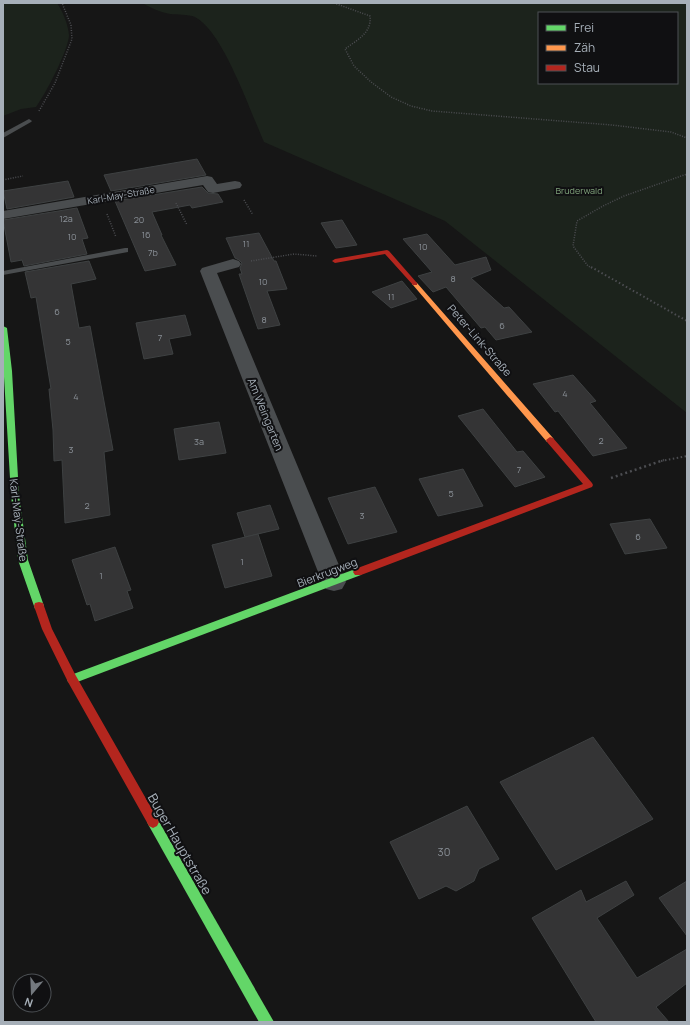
<svg xmlns="http://www.w3.org/2000/svg" width="690" height="1025" font-family="Manrope,sans-serif">
  <style>
    .green { fill: #1c231c; fill-rule: evenodd }
    .building { fill: #343435; stroke: #3e4142 }
    .lines { fill: none; stroke-linecap: round; stroke-linejoin: round }
    .path-far2 { stroke: #4c4d51; stroke-width: 1.5; stroke-dasharray: 1 1.5; stroke-linecap: butt }
    .path-far1 { stroke: #4c4d51; stroke-width: 2; stroke-dasharray: 1.5 2.5; stroke-linecap: butt }
    .path { stroke: #4c4d51; stroke-width: 2.5; stroke-dasharray: 2 3; stroke-linecap: butt }
    .lane { fill: #4a4d4f; fill-rule: evenodd }
    .street { fill: #4a4d4f; fill-rule: evenodd }
    .fast { fill: #63d668; fill-rule: evenodd }
    .slow { fill: #ff974d; fill-rule: evenodd }
    .jam { fill: #b3261e; fill-rule: evenodd }
    .labels { text-anchor: middle; dominant-baseline: central; stroke-width: 4; stroke-linejoin: round; paint-order: stroke }
    .far-park-label { font-size: 9px; fill: #81a47c; stroke: #101012 }
    .far-street-label { font-size: 9px; fill: #a6afb8; stroke: #101012 }
    .number-label { font-size: 9px; fill: #8a9097 }
    .street-label { font-size: 11px; fill: #a6afb8; stroke: #101012 }
    .near-number-label { font-size: 11px; fill: #8a9097 }
    .near-street-label { font-size: 13px; fill: #a6afb8; stroke: #101012 }
  </style>
  <rect width="100%" height="100%" fill="#161616"/>
  <g class="green">
    <path d="M 3,3 L 57,3 C 63,12 68,24 69,35 C 69,49 45,95 36,107 L 21,109 L 3,116 Z"/>
    <path d="M 142,3 L 687,3 L 687,413 L 445,221 L 264,142 C 250,111 223,31 195,17 C 188,14 177,15 170,14 C 160,12 151,8 142,3 ZM 539,13 L 677,13 L 677,83 L 539,83 Z"/>
  </g>
  <g class="building">
    <path d="M 197,159 L 206,175 L 111,191 L 104,175 Z"/>
    <path d="M 68,181 L 74,197 L 7,209 L 3,191 Z"/>
    <path d="M 202,187 L 208,193 L 218,194 L 223,202 L 192,208 L 190,205 L 152,212 L 162,235 L 161,235 L 176,265 L 145,271 L 115,201 Z"/>
    <path d="M 77,208 L 88,238 L 82,239 L 87,254 L 24,266 L 22,260 L 11,262 L 3,220 Z"/>
    <path d="M 342,220 L 357,245 L 336,248 L 321,223 Z"/>
    <path d="M 259,233 L 274,261 L 276,261 L 287,289 L 267,291 L 280,325 L 258,329 L 239,274 L 242,274 L 240,268 L 242,263 L 239,260 L 235,258 L 226,238 Z"/>
    <path d="M 427,234 L 455,265 L 486,257 L 491,270 L 471,278 L 504,308 L 509,307 L 532,332 L 496,340 L 485,327 L 481,328 L 446,287 L 433,292 L 418,276 L 432,272 L 403,239 Z"/>
    <path d="M 89,261 L 96,279 L 71,284 L 79,328 L 90,326 L 113,450 L 104,452 L 110,515 L 65,523 L 62,460 L 54,461 L 53,430 L 49,389 L 51,389 L 36,297 L 31,298 L 25,272 Z"/>
    <path d="M 402,281 L 417,299 L 391,308 L 372,292 Z"/>
    <path d="M 185,315 L 191,335 L 169,339 L 173,354 L 144,359 L 136,323 Z"/>
    <path d="M 573,375 L 596,401 L 590,403 L 627,448 L 593,456 L 558,411 L 555,412 L 533,384 Z"/>
    <path d="M 483,409 L 517,452 L 523,451 L 545,477 L 515,487 L 458,416 Z"/>
    <path d="M 219,422 L 226,453 L 179,460 L 174,429 Z"/>
    <path d="M 463,469 L 483,506 L 438,516 L 419,479 Z"/>
    <path d="M 375,487 L 397,532 L 348,544 L 328,498 Z"/>
    <path d="M 270,505 L 279,529 L 245,537 L 237,513 Z"/>
    <path d="M 650,519 L 667,548 L 625,554 L 610,524 Z"/>
    <path d="M 258,534 L 272,576 L 225,588 L 212,545 Z"/>
    <path d="M 115,547 L 131,590 L 127,591 L 133,608 L 95,621 L 90,604 L 87,605 L 72,560 Z"/>
    <path d="M 593,737 L 653,819 L 556,870 L 500,782 Z"/>
    <path d="M 467,806 L 499,859 L 479,869 L 474,881 L 456,891 L 446,886 L 419,899 L 390,842 Z"/>
    <path d="M 626,881 L 634,895 L 597,918 L 637,978 L 687,949 L 687,983 L 656,1007 L 669,1022 L 596,1022 L 532,918 L 581,890 L 586,902 Z"/>
    <path d="M 687,881 L 687,936 L 659,898 Z"/>
  </g>
  <g class="lines">
    <g class="path-far2">
      <path d="M 334,3 L 370,16 C 372,33 357,40 345,49 L 354,66 L 371,82 L 391,97 L 411,106 L 432,111 L 612,125 L 671,132 L 687,138"/>
      <path d="M 39,111 L 55,83 L 72,39 L 71,25 L 62,3"/>
      <path d="M 3,180 L 23,176"/>
      <path d="M 244,200 L 253,215"/>
      <path d="M 176,203 L 187,225"/>
      <path d="M 107,214 L 116,237"/>
      <path d="M 251,261 L 294,254 L 317,256"/>
      <path d="M 592,268 L 588,266 L 573,246 L 577,221 L 603,206 L 624,196 L 687,174"/>
    </g>
    <g class="path-far1">
      <path d="M 591,267 L 687,321"/>
      <path d="M 661,461 L 687,456"/>
    </g>
    <path class="path" d="M 611,478 L 664,460"/>
    <g class="lane">
      <path d="M 29,119 L 32,121 L 31,122 L 3,138 L 3,133 Z"/>
      <path d="M 125,248 L 128,248 L 128,252 L 3,275 L 3,271 Z"/>
    </g>
    <g class="street">
      <path d="M 207,176 L 212,177 L 217,184 L 235,181 L 240,182 L 242,185 L 240,188 L 213,193 L 208,192 L 203,185 L 3,219 L 3,211 Z"/>
      <path d="M 233,259 L 239,261 L 241,264 L 239,267 L 217,273 L 346,582 L 342,589 L 334,591 L 326,589 L 322,582 L 200,271 L 202,268 Z"/>
    </g>
    <g class="fast">
      <path d="M 3,326 L 7,328 L 12,371 L 19,495 L 28,560 L 44,606 L 43,609 L 39,610 L 35,609 L 34,606 L 18,560 L 11,495 L 3,360 Z"/>
      <path d="M 358,568 L 361,569 L 363,572 L 361,575 L 72,684 L 68,682 L 67,679 L 68,676 Z"/>
      <path d="M 153,816 L 157,818 L 274,1022 L 259,1022 L 149,826 L 147,822 L 149,818 Z"/>
    </g>
    <path class="slow" d="M 415,282 L 417,283 L 553,438 L 554,440 L 553,442 L 547,442 L 413,285 L 412,284 Z"/>
    <g class="jam">
      <path d="M 387,250 L 389,251 L 417,283 L 417,285 L 413,285 L 385,254 L 335,263 L 332,261 L 335,259 Z"/>
      <path d="M 550,437 L 553,438 L 592,483 L 593,485 L 592,487 L 361,575 L 355,575 L 353,572 L 355,569 L 583,484 L 547,442 L 546,440 Z"/>
      <path d="M 39,602 L 43,603 L 44,606 L 52,629 L 76,676 L 157,818 L 159,822 L 157,826 L 153,828 L 149,826 L 68,682 L 42,629 L 34,606 L 35,603 Z"/>
    </g>
  </g>
  <g class="labels">
    <g class="far-park-label">
      <text x="579" y="190">Bruderwald</text>
    </g>
    <g class="far-street-label">
      <text transform="translate(121 195) rotate(-10)">Karl-May-Straße</text>
    </g>
    <g class="number-label">
      <text x="66" y="218">12a</text>
      <text x="139" y="219">20</text>
      <text x="146" y="234">16</text>
      <text x="72" y="236">10</text>
      <text x="246" y="243">11</text>
      <text x="423" y="246">10</text>
      <text x="153" y="252">7b</text>
      <text x="453" y="278">8</text>
      <text x="263" y="281">10</text>
      <text x="391" y="296">11</text>
      <text x="57" y="311">6</text>
      <text x="264" y="319">8</text>
      <text x="502" y="325">6</text>
      <text x="160" y="337">7</text>
      <text x="68" y="341">5</text>
      <text x="565" y="393">4</text>
      <text x="76" y="396">4</text>
      <text x="601" y="440">2</text>
      <text x="199" y="441">3a</text>
      <text x="71" y="449">3</text>
      <text x="519" y="469">7</text>
      <text x="451" y="493">5</text>
      <text x="87" y="505">2</text>
      <text x="362" y="515">3</text>
      <text x="638" y="536">6</text>
      <text x="242" y="561">1</text>
      <text x="101" y="575">1</text>
    </g>
    <g class="street-label">
      <text transform="translate(480 340) rotate(49)">Peter-Link-Straße</text>
      <text transform="translate(266 414) rotate(68)">Am Weingarten</text>
      <text transform="translate(19 520) rotate(83)">Karl-May-Straße</text>
      <text transform="translate(327 572) rotate(-21)">Bierkrugweg</text>
    </g>
    <g class="near-number-label">
      <text x="444" y="851">30</text>
    </g>
    <g class="near-street-label">
      <text transform="translate(180 844) rotate(60)">Buger Hauptstraße</text>
    </g>
  </g>
  <rect width="690" height="1025" fill="none" stroke="#a6afb8" stroke-width="8"/>
  <rect x="538" y="12" width="140" height="72" fill="#101012" stroke="#4c5054"/>
  <rect x="546" y="25" width="20" height="6" fill="#63d668" stroke="#4c5054"/>
  <text x="574" y="32" font-size="12" fill="#a6afb8">Frei</text>
  <rect x="546" y="45" width="20" height="6" fill="#ff974d" stroke="#4c5054"/>
  <text x="574" y="52" font-size="12" fill="#a6afb8">Zäh</text>
  <rect x="546" y="65" width="20" height="6" fill="#b3261e" stroke="#4c5054"/>
  <text x="574" y="72" font-size="12" fill="#a6afb8">Stau</text>
  <g transform="translate(32 993) rotate(199)"><circle r="19" fill="#101012" stroke="#4c5054"/>
  <path d="M0-3L7 15L0 10L-7 15Z" fill="#74797f"/>
  <text y="-6" font-size="11" font-weight="bold" text-anchor="middle" fill="#a6afb8">N</text>
  </g>
</svg>
